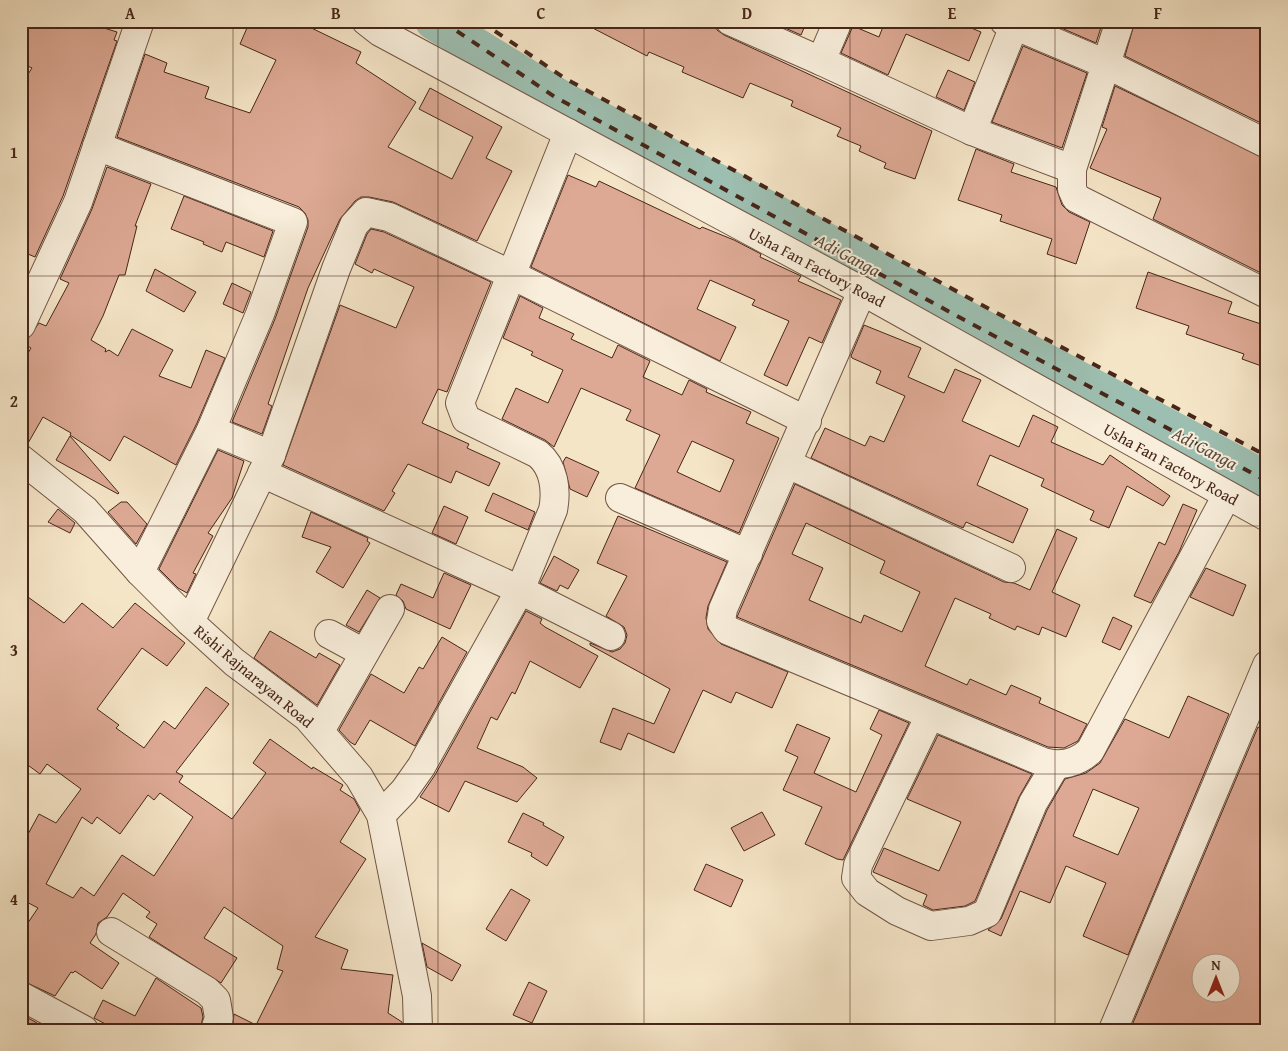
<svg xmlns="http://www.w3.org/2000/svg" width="1288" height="1051" font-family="'Gentium Book Plus',serif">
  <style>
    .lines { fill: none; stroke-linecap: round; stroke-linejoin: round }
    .river { stroke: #9dbfb1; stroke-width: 38 }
    .building { fill: #dda994; stroke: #472619; fill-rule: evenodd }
    .minor-casing { stroke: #725644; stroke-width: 30 }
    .minor { stroke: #f8eedb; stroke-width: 28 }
    .rail { stroke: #472619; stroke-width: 4; stroke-dasharray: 9 9; stroke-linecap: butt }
    .grid { fill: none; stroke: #472619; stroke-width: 1; stroke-opacity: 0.55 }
    .labels { text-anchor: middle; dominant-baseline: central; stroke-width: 4; stroke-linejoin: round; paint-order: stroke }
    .street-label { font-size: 16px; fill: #472619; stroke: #f8eedb }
    .water-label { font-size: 18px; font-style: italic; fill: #5c4c3f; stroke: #f8eedb }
    .neatline { fill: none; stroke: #472619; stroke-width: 2 }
    .grid-label { font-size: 16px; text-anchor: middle; font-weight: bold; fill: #472619 }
  </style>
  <rect width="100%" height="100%" fill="#f5e5c7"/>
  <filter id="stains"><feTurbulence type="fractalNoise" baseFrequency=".004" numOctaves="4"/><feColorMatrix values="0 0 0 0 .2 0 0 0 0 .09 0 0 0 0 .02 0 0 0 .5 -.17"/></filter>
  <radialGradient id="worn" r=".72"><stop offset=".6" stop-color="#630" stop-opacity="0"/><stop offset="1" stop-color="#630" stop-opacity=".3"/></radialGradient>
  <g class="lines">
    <path class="river" d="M 434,21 L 567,103 L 765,208 L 976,325 L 1267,481"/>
  </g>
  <g class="building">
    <path d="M 21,21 L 81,21 L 117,32 L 114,40 L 117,41 L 63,196 L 35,257 L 21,251 L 21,85 L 32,68 L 21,63 Z"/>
    <path d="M 250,21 L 297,21 L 361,52 L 356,63 L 416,102 L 388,147 L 452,179 L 473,137 L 419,109 L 430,88 L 502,127 L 486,158 L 512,171 L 477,241 L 393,202 L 369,197 L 361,197 L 355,201 L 340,219 L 308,288 L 268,404 L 272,406 L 262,434 L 232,422 L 275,319 L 308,227 L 308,220 L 305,213 L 299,207 L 117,137 L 145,54 L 167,63 L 164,72 L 209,87 L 205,98 L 250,113 L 276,60 L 240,44 Z"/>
    <path d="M 579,21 L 715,21 L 717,30 L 724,35 L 932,131 L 915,179 L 884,168 L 886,163 L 859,151 L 861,146 L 837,136 L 841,128 L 791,106 L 793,101 L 750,83 L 743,98 L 682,72 L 684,67 L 649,52 L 647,56 Z"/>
    <path d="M 769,21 L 807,21 L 801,35 Z"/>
    <path d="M 877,21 L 954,21 L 981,32 L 969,61 L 906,34 L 888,75 L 841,53 L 853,26 L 879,37 L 884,24 Z"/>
    <path d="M 1045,21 L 1103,21 L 1096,43 Z"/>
    <path d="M 1135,21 L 1248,21 L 1267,29 L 1267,126 L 1125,56 Z"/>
    <path d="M 1023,46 L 1087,73 L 1062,148 L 992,122 Z"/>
    <path d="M 948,70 L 975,82 L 964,110 L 936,97 Z"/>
    <path d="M 1115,86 L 1267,159 L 1267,276 L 1153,219 L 1161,198 L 1090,168 L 1107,129 L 1102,127 Z"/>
    <path d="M 976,149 L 1014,164 L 1011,172 L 1056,187 L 1062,205 L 1069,212 L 1090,222 L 1076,264 L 1047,254 L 1052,239 L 1000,221 L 1002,215 L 958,200 Z"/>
    <path d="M 107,167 L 151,184 L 135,226 L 137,226 L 125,275 L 119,275 L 103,316 L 91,340 L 106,349 L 105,352 L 109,350 L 118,356 L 132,329 L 173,350 L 159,376 L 191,388 L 206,350 L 225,358 L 197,423 L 176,465 L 124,436 L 110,461 L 70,435 L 71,433 L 43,417 L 27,445 L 21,444 L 21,365 L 31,348 L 24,344 L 39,323 L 46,326 L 69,283 L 60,279 L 92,209 Z"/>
    <path d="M 568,175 L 596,187 L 599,181 L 700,229 L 702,227 L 734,240 L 761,254 L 760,257 L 801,276 L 798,281 L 841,300 L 822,343 L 809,337 L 787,386 L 764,375 L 789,321 L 752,305 L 755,300 L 710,280 L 697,309 L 736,327 L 720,361 L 531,267 Z"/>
    <path d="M 184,196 L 273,231 L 264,257 L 226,242 L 222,252 L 203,244 L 204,242 L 171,229 Z"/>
    <path d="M 371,229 L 384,232 L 491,282 L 447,392 L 438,389 L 422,423 L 469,444 L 467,448 L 500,463 L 489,486 L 456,471 L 451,483 L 408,464 L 392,491 L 395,493 L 384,511 L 283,465 L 340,305 L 396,328 L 414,287 L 374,269 L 372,273 L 355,264 L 367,234 Z"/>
    <path d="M 155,269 L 196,292 L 184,312 L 146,291 Z"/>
    <path d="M 1148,272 L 1232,302 L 1228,313 L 1267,326 L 1267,368 L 1242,359 L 1244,354 L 1186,334 L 1189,326 L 1136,308 Z"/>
    <path d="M 232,283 L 251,292 L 243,313 L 223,304 Z"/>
    <path d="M 520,296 L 543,308 L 539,318 L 574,334 L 571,339 L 612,358 L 618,345 L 650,361 L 643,377 L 682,395 L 689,380 L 707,389 L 706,392 L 751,412 L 746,423 L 779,438 L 739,533 L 635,488 L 660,435 L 626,420 L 631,410 L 581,388 L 554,447 L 545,440 L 502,419 L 516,388 L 548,403 L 563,370 L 531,355 L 533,352 L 503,338 ZM 692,441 L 734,460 L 720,492 L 677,472 Z"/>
    <path d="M 864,325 L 921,348 L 908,377 L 944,393 L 955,369 L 981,380 L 962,421 L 1019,447 L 1033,415 L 1058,427 L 1051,442 L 1103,465 L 1110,455 L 1170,496 L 1163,506 L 1127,486 L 1109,528 L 1090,520 L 1094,511 L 1041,486 L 1044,479 L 990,455 L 977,485 L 1028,509 L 1013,543 L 966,522 L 963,528 L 811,458 L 825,428 L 865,446 L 870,436 L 884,442 L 905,396 L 876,383 L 881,371 L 852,358 L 851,356 Z"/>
    <path d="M 70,436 L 119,493 L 118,494 L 56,460 Z"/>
    <path d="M 218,450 L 244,461 L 232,498 L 208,533 L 213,536 L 193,573 L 196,574 L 187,593 L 178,588 L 159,569 Z"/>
    <path d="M 566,457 L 599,472 L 587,497 L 570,489 L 563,462 Z"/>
    <path d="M 795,484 L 1004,582 L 1014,583 L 1030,590 L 1057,529 L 1077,538 L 1052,592 L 1080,605 L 1066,637 L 1042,627 L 1039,635 L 1017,626 L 1015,630 L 989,618 L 991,614 L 955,598 L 925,666 L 967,685 L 970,679 L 1006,695 L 1011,685 L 1041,698 L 1039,703 L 1087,724 L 1078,741 L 1064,748 L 1048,747 L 737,617 ZM 806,523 L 885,561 L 880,573 L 920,592 L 902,632 L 864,615 L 861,623 L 809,600 L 823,568 L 792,554 Z"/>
    <path d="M 493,493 L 535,512 L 528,530 L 485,511 Z"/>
    <path d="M 121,502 L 127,502 L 147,524 L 136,544 L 108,512 Z"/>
    <path d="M 1183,504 L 1197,510 L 1179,552 L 1151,603 L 1134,596 L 1159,542 L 1165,545 Z"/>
    <path d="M 444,506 L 468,517 L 456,544 L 432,533 Z"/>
    <path d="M 58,509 L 75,523 L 70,533 L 48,522 Z"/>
    <path d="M 311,512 L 368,538 L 367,541 L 370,543 L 343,588 L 316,572 L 331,547 L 302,537 Z"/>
    <path d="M 618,516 L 727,562 L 708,606 L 706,618 L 708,629 L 721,644 L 788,672 L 772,708 L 736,692 L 731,703 L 703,690 L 674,753 L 628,733 L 621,750 L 600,742 L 613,708 L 654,724 L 670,689 L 590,645 L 590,643 L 612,652 L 620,649 L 625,643 L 627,635 L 624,627 L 606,616 L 627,576 L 597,563 Z"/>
    <path d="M 554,556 L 579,570 L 568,589 L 560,585 L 557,591 L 540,583 Z"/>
    <path d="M 1206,568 L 1246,585 L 1233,616 L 1190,597 Z"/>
    <path d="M 444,573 L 471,585 L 450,629 L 406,609 L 403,601 L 396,595 L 401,584 L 433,598 Z"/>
    <path d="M 367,590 L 380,598 L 359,632 L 346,625 Z"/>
    <path d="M 21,592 L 64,623 L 82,603 L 113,628 L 135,603 L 185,643 L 167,666 L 142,648 L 97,709 L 119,725 L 116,728 L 144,748 L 164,721 L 175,729 L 206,687 L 229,704 L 176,772 L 183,776 L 179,782 L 232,819 L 266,773 L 253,763 L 270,739 L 312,769 L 313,767 L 343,785 L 340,790 L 354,799 L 360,810 L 340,842 L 366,859 L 315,937 L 348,950 L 341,969 L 393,975 L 388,1013 L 402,1022 L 402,1030 L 232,1030 L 234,1014 L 256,1025 L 283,971 L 277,969 L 283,946 L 224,907 L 204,938 L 237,958 L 221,983 L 149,937 L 157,924 L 146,917 L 150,912 L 123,893 L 107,917 L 98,923 L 96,934 L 90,943 L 119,963 L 102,989 L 75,971 L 73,973 L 71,972 L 55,996 L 21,980 L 21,933 L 38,908 L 21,899 L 21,847 L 39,814 L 56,823 L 81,789 L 47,764 L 40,774 L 21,760 ZM 160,793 L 193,817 L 154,876 L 122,855 L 94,896 L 81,887 L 73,898 L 46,884 L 82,817 L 92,824 L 97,817 L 120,834 L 148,795 L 154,800 Z"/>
    <path d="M 526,611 L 542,619 L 540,623 L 545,627 L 598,656 L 580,688 L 530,661 L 515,694 L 512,692 L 497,720 L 491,717 L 477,748 L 523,767 L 537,778 L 517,802 L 465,781 L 449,812 L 420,797 L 435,775 Z"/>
    <path d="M 1113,617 L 1132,626 L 1120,650 L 1102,642 Z"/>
    <path d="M 270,631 L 316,658 L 319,653 L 340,665 L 317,705 L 254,658 Z"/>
    <path d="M 442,637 L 467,652 L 415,746 L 370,720 L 355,745 L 350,742 L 339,730 L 371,674 L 404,693 L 419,667 L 423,669 Z"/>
    <path d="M 1188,696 L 1229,714 L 1128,955 L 1083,936 L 1106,883 L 1066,866 L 1050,903 L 1020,891 L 1001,936 L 988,930 L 1001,919 L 1047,810 L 1065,779 L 1086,773 L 1100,763 L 1125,719 L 1169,738 ZM 1093,789 L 1139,808 L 1118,855 L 1073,836 Z"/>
    <path d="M 879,710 L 909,723 L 843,860 L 837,859 L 805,844 L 822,807 L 783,790 L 798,757 L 785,751 L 797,724 L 830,738 L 814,773 L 856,792 L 882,735 L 870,729 Z"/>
    <path d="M 1258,727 L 1267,731 L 1267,1030 L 1130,1030 ZM 1200,964 L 1230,964 L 1230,994 L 1200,994 Z"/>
    <path d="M 938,735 L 1032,774 L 1019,797 L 975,901 L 965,906 L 933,910 L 923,905 L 927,895 L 873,872 L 884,848 L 939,871 L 961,822 L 907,799 Z"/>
    <path d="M 762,812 L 775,835 L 744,851 L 731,828 Z"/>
    <path d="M 523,813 L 544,823 L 543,825 L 564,837 L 547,866 L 531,856 L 532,853 L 508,842 Z"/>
    <path d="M 706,864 L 743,880 L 731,907 L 694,890 Z"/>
    <path d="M 511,889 L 530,900 L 506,941 L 486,929 Z"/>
    <path d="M 422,943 L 461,965 L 452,981 L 427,967 Z"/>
    <path d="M 156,978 L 201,1008 L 203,1017 L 200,1030 L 117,1030 L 94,1018 L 103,1000 L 135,1016 Z"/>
    <path d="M 529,982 L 547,991 L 532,1023 L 513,1015 Z"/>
    <path d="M 21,1014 L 37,1023 L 33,1030 L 21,1030 Z"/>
  </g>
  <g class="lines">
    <defs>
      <g id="minor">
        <path d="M 366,21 L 380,32 L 862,291 L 1267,517"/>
        <path d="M 730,21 L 821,61"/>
        <path d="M 838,21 L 821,61 L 972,131 L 1072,169 L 1072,189 L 1076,198 L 1267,294"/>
        <path d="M 1004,21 L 1106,64 L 1267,144"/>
        <path d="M 972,131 L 1016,21"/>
        <path d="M 97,146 L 293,222 L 260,314 L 211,430 L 140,572"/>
        <path d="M 1072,169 L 1120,21"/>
        <path d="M 862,291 L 723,609 L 721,621 L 727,630 L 1043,762 C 1060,767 1077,763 1090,751 L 1227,495"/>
        <path d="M 21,325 L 78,202 L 140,21"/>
        <path d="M 211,430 L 271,455"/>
        <path d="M 21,459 L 85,510 L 140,572 L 190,622 L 234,662 L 307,717 L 359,777 L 381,815 L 417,996 L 418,1030"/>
        <path d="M 788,464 L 1011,568"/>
        <path d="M 262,473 L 520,590 L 611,636"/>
        <path d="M 620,498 L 748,554"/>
        <path d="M 190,622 L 271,455 L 336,269 L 354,225 L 366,212 L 389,217 L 510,274 L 807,421"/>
        <path d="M 329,634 L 364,653"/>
        <path d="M 930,715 L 858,865 L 856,878 L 867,892 L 897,911 L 931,926 L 969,921 L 987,913 L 1033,803 L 1055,766"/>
        <path d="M 320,731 L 390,609"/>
        <path d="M 381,815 L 404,791 L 421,767 L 520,590 L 553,510 C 557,490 554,467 538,454 L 466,419 L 460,403 L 568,133"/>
        <path d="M 111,932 L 207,991 L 216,1000 L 219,1018 L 215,1030"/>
        <path d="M 21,996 L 84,1030"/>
        <path d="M 1113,1030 L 1267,665"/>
      </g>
    </defs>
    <use href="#minor" class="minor-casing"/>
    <use href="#minor" class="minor"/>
    <g class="rail">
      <path d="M 442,21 L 555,97 L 970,323 L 1267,481"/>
      <path d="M 480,21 L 566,79 L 980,304 L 1267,456"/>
    </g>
  </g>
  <path class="grid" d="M 233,21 L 233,1030M 438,21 L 438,1030M 644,21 L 644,1030M 850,21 L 850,1030M 1055,21 L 1055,1030M 21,276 L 1267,276M 21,526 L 1267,526M 21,774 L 1267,774"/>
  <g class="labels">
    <g class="street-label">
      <text transform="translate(817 267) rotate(28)">Usha Fan Factory Road</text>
      <text transform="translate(1171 464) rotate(29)">Usha Fan Factory Road</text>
      <text transform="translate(254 676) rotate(40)">Rishi Rajnarayan Road</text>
    </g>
    <g class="water-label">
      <text transform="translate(848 255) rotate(28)">Adi Ganga</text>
      <text transform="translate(1205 448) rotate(28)">Adi Ganga</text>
    </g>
  </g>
  <rect width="1288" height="1051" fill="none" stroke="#f5e5c7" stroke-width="55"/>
  <g transform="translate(1216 978)"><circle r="24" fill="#f8eedb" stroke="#b19e8d"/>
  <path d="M0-4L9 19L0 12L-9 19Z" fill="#8f2418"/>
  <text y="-8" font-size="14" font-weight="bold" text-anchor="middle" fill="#472619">N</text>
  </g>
  <rect x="28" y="28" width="1232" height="996" class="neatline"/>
  <g class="grid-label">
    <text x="130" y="19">A</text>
    <text x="336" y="19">B</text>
    <text x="541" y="19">C</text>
    <text x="747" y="19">D</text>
    <text x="952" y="19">E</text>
    <text x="1158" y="19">F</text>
    <text x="14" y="158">1</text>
    <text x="14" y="407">2</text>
    <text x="14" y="656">3</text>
    <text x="14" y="905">4</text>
  </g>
  <rect width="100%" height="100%" filter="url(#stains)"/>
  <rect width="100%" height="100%" fill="url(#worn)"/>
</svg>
